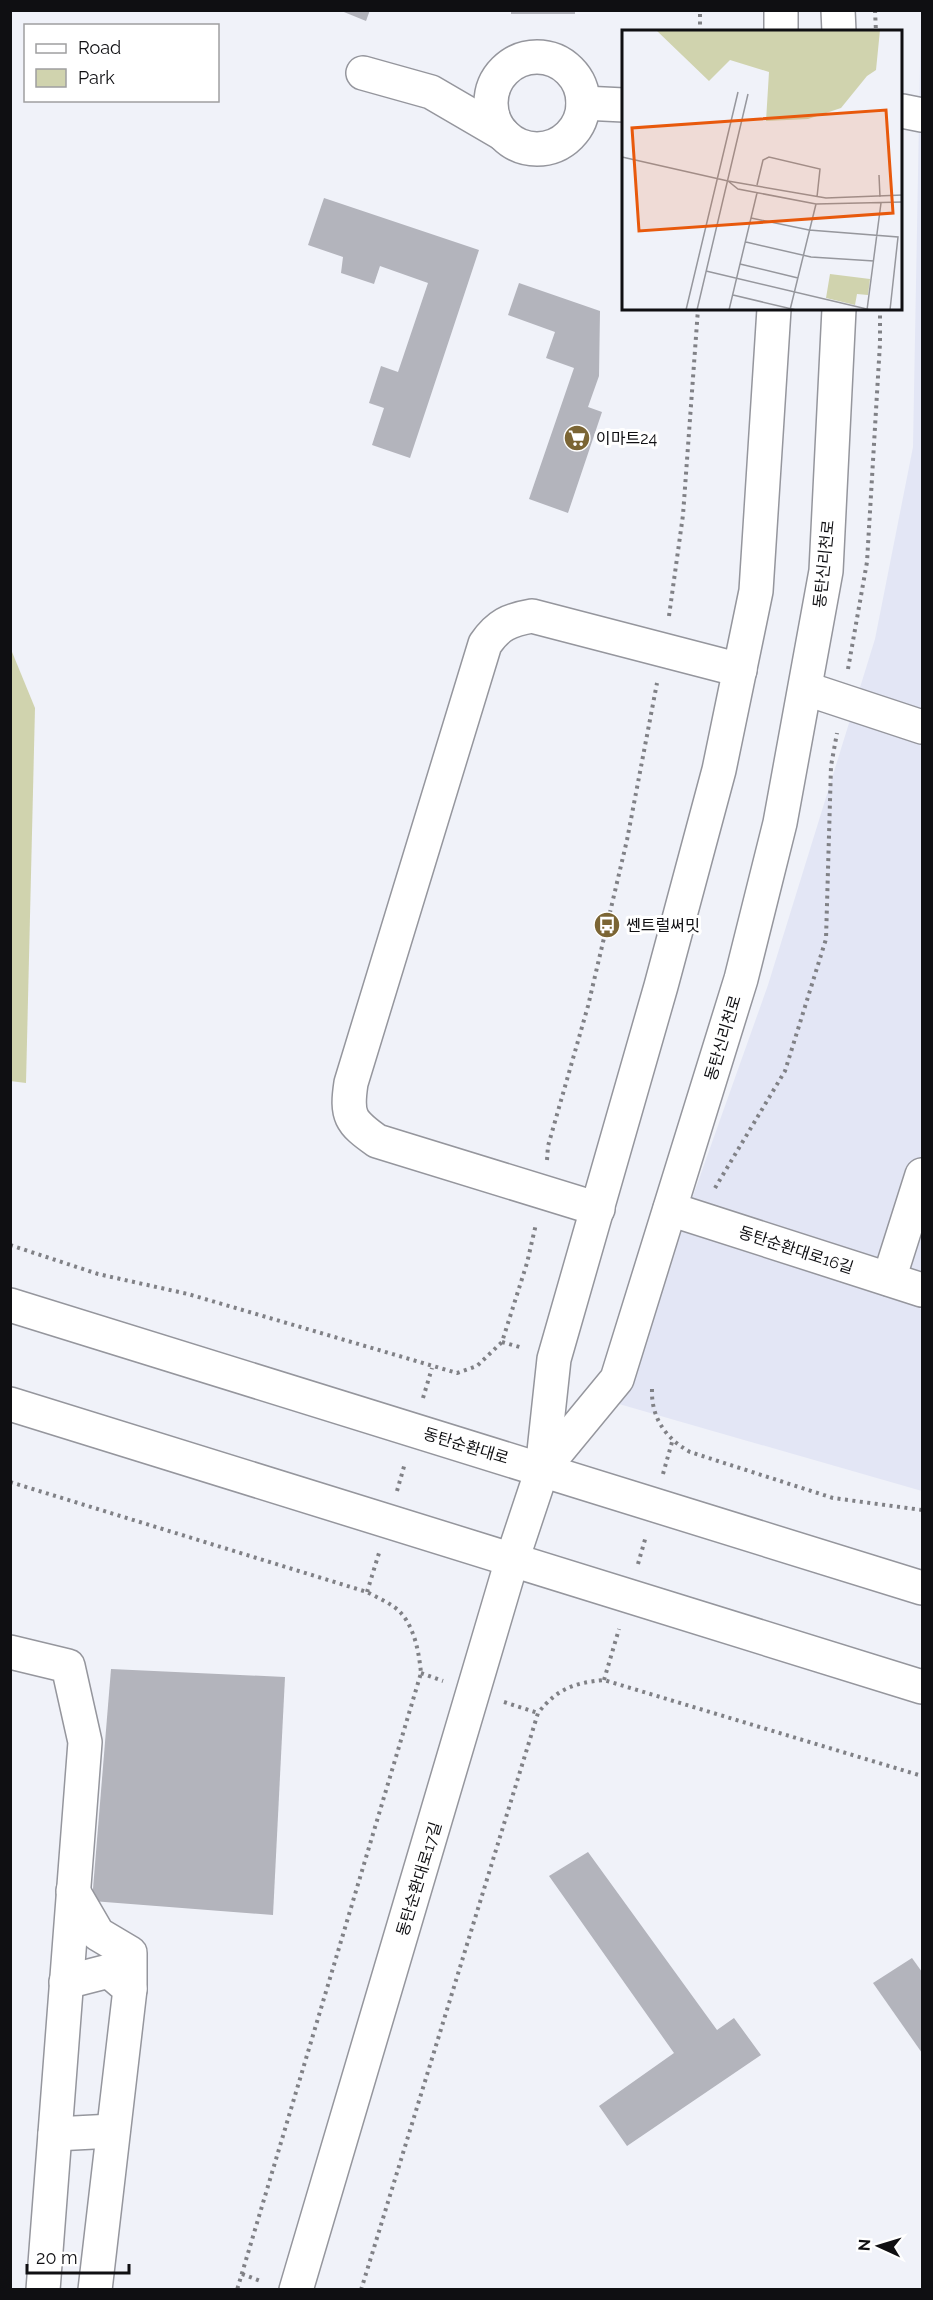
<svg xmlns="http://www.w3.org/2000/svg" width="933" height="2300" font-family="Raleway,'Noto Sans KR',sans-serif">
  <style>
    .built { fill: #e3e6f5 }
    .green { fill: #d0d3ae }
    .building { fill: #b3b4bc }
    .lines { fill: none; stroke-linecap: round; stroke-linejoin: round }
    .minor-casing { stroke: #95969d; stroke-width: 36 }
    .major-casing { stroke: #95969d; stroke-width: 36 }
    .path { stroke: #808186; stroke-width: 4; stroke-dasharray: 3 4.5; stroke-linecap: butt }
    .minor { stroke: #fff; stroke-width: 33 }
    .major { stroke: #fff; stroke-width: 33 }
    .labels { text-anchor: middle; dominant-baseline: central; stroke-width: 6; stroke-linejoin: round; paint-order: stroke }
    .poi-label { font-size: 16px; fill: #0f0f12; stroke: #fff; text-anchor: start }
    .street-label { font-size: 16px; fill: #0f0f12; stroke: #fff }
    .inset-road { fill: none; stroke: #96979d; stroke-width: 1.5 }
    .view { fill: #e8590c; fill-opacity: 0.15; stroke: #e8590c; stroke-width: 3 }
    .inset-edge { fill: none; stroke: #0f0f12; stroke-width: 3 }
  </style>
  <rect width="100%" height="100%" fill="#f0f2f9"/>
  <path class="built" d="M 921,11 L 922,11 L 922,1491 L 619,1404 L 768,985 L 875,639 L 913,447 Z"/>
  <path class="green" d="M 10,647 L 35,708 L 26,1083 L 10,1081 Z"/>
  <g class="building">
    <path d="M 339,10 L 370,10 L 366,21 Z"/>
    <rect x="511" y="10" width="64" height="4"/>
    <path d="M 324,198 L 479,250 L 410,458 L 372,445 L 384,408 L 369,403 L 381,366 L 398,372 L 428,283 L 380,266 L 374,284 L 341,273 L 343,257 L 308,245 Z"/>
    <path d="M 519,283 L 600,311 L 599,376 L 588,407 L 602,412 L 568,513 L 529,499 L 574,368 L 546,358 L 555,332 L 508,315 Z"/>
    <path d="M 111,1669 L 285,1677 L 273,1915 L 92,1901 Z"/>
    <path d="M 588,1852 L 717,2030 L 734,2018 L 761,2055 L 627,2146 L 599,2106 L 674,2053 L 549,1876 Z"/>
    <path d="M 912,1958 L 922,1972 L 922,2053 L 873,1983 Z"/>
  </g>
  <g class="lines">
    <defs>
      <g id="minor">
        <circle cx="537" cy="103" r="46"/>
        <path d="M 363,73 L 431,92 L 503,134"/>
        <path d="M 583,103 L 624,105"/>
        <path d="M 902,111 L 922,115"/>
        <path d="M 807,689 L 922,727"/>
        <path d="M 598,1209 L 377,1141 C 350,1122 346,1116 351,1083 L 485,644 C 498,625 509,620 532,616 L 740,670"/>
        <path d="M 670,1209 L 922,1290"/>
        <path d="M 889,1279 L 922,1175"/>
        <path d="M 10,1652 L 68,1666 L 85,1742 L 43,2290"/>
        <path d="M 73,1891 L 98,1934 L 130,1953 L 130,1989"/>
        <path d="M 66,1982 L 109,1971 L 130,1989 L 95,2290"/>
        <path d="M 55,2134 L 113,2131"/>
        <path d="M 296,2290 L 512,1560 L 542,1470"/>
      </g>
      <g id="major">
        <path d="M 838,10 L 839,32"/>
        <path d="M 781,32 L 781,10"/>
        <path d="M 10,1305 L 922,1588"/>
        <path d="M 10,1404 L 922,1687"/>
        <path d="M 542,1470 L 617,1379 L 741,979 L 780,823 L 826,571 L 839,309"/>
        <path d="M 542,1470 L 554,1359 L 661,986 L 719,770 L 756,591 L 774,309"/>
      </g>
    </defs>
    <use href="#minor" class="minor-casing"/>
    <use href="#major" class="major-casing"/>
    <g class="path">
      <path d="M 875,10 L 876,32"/>
      <path d="M 700,32 L 700,10"/>
      <path d="M 669,616 L 683,515 L 698,309"/>
      <path d="M 848,669 L 867,562 L 880,343 L 880,309"/>
      <path d="M 547,1160 L 548,1146 L 588,1006 L 627,840 L 657,683"/>
      <path d="M 715,1188 L 785,1071 L 826,939 L 831,766 L 837,733"/>
      <path d="M 10,1245 L 98,1274 L 188,1294 L 457,1373 L 477,1366 L 502,1342 L 527,1263 L 536,1224"/>
      <path d="M 502,1342 L 523,1348"/>
      <path d="M 652,1389 C 651,1417 665,1438 690,1452 L 833,1498 L 922,1510"/>
      <path d="M 423,1398 L 432,1368"/>
      <path d="M 663,1474 L 672,1442"/>
      <path d="M 10,1482 L 367,1592 C 378,1598 393,1604 401,1613 C 415,1629 419,1653 421,1673 L 237,2290"/>
      <path d="M 397,1491 L 405,1463"/>
      <path d="M 638,1564 L 646,1536"/>
      <path d="M 367,1592 L 379,1553"/>
      <path d="M 421,1673 L 443,1681"/>
      <path d="M 604,1680 L 619,1629"/>
      <path d="M 504,1702 L 538,1713"/>
      <path d="M 242,2274 L 263,2282"/>
      <path d="M 361,2290 L 538,1713 C 557,1689 573,1683 604,1680 L 922,1776"/>
    </g>
    <use href="#minor" class="minor"/>
    <use href="#major" class="major"/>
  </g>
  <defs>
    <symbol id="supermarket-disc" viewBox="-11 -11 22 22"><circle r="9.5" fill="#7b6534" stroke="#fff"/><path d="M-6-5.5h2.5l.6 2H6L4.5 2H-2.5L-4.4-4H-6ZM-1.5 3.2a1.3 1.3 0 1 0 .1 0ZM3 3.2a1.3 1.3 0 1 0 .1 0Z" fill="#fff"/></symbol>
    <symbol id="bus-disc" viewBox="-11 -11 22 22"><circle r="9.5" fill="#7b6534" stroke="#fff"/><path d="M-5-6H5V4H4V6H2V4H-2V6H-4V4H-5ZM-3.5-4V0h7V-4ZM-3.5 1.2v1.5H-2V1.2ZM2 1.2v1.5H3.5V1.2Z" fill="#fff"/></symbol>
  </defs>
  <g fill-rule="evenodd">
    <use href="#supermarket-disc" x="562" y="423" width="30" height="30"/>
    <use href="#bus-disc" x="592" y="910" width="30" height="30"/>
  </g>
  <g class="labels">
    <g class="poi-label">
      <text x="596" y="438">이마트24</text>
      <text x="626" y="925">쎈트럴써밋</text>
    </g>
    <g class="street-label">
      <text transform="translate(824 564) rotate(-84)">동탄신리천로</text>
      <text transform="translate(723 1038) rotate(-73)">동탄신리천로</text>
      <text transform="translate(796 1250) rotate(18)">동탄순환대로16길</text>
      <text transform="translate(466 1446) rotate(17)">동탄순환대로</text>
      <text transform="translate(419 1879) rotate(-73)">동탄순환대로17길</text>
    </g>
  </g>
  <g transform="translate(622 30)">
    <rect width="280" height="280" fill="#f0f2f9"/>
    <path d="M 34,0 L 258,0 L 254,40 L 245,46 L 219,78 L 186,89 L 144,91 L 147,42 L 108,30 L 87,51 ZM 208,244 L 248,249 L 246,265 L 235,264 L 233,275 L 204,268 Z" fill="#d0d3ae"/>
    <path class="inset-road" d="M 0,127 L 106,151M 257,145 L 258,167M 106,151 L 116,159 L 194,174 L 281,172M 106,151 L 204,168 L 281,165M 135,155 L 141,130 L 147,127 L 198,139 L 195,167M 129,188 L 187,200 L 276,207 L 268,280M 124,212 L 189,227 L 252,231M 118,234 L 176,248M 84,241 L 249,280M 111,265 L 174,280M 64,280 L 116,62M 75,280 L 126,64M 107,280 L 135,163M 168,280 L 194,174M 245,280 L 259,173"/>
    <path class="view" d="M 264,80 L 271,183 L 17,201 L 10,98 Z"/>
    <rect width="280" height="280" class="inset-edge"/>
  </g>
  <rect width="933" height="2300" fill="none" stroke="#0f0f12" stroke-width="24"/>
  <rect x="24" y="24" width="195" height="78" fill="#ffffff" stroke="#9f9fa0" stroke-width="1.5"/>
  <rect x="36" y="44" width="30" height="9" fill="#ffffff" stroke="#9f9fa0" stroke-width="1.5"/>
  <text x="78" y="54" font-size="18" fill="#0f0f12">Road</text>
  <rect x="36" y="69" width="30" height="18" fill="#d0d3ae" stroke="#9f9fa0" stroke-width="1.5"/>
  <text x="78" y="84" font-size="18" fill="#0f0f12">Park</text>
  <g transform="translate(879 2246) rotate(274)" stroke="#ffffff" stroke-width="4.5" paint-order="stroke">
  <path d="M0-4.5L10 22L0 15L-10 22Z" fill="#0f0f12"/>
  <text y="-9" font-size="16" font-weight="bold" text-anchor="middle" fill="#0f0f12">N</text>
  </g>
  <path d="M27 2264v9h102v-9" fill="none" stroke="#0f0f12" stroke-width="3"/>
  <text x="36" y="2264" font-size="18" fill="#0f0f12" stroke="#ffffff" stroke-width="4.5" paint-order="stroke">20 m</text>
</svg>
